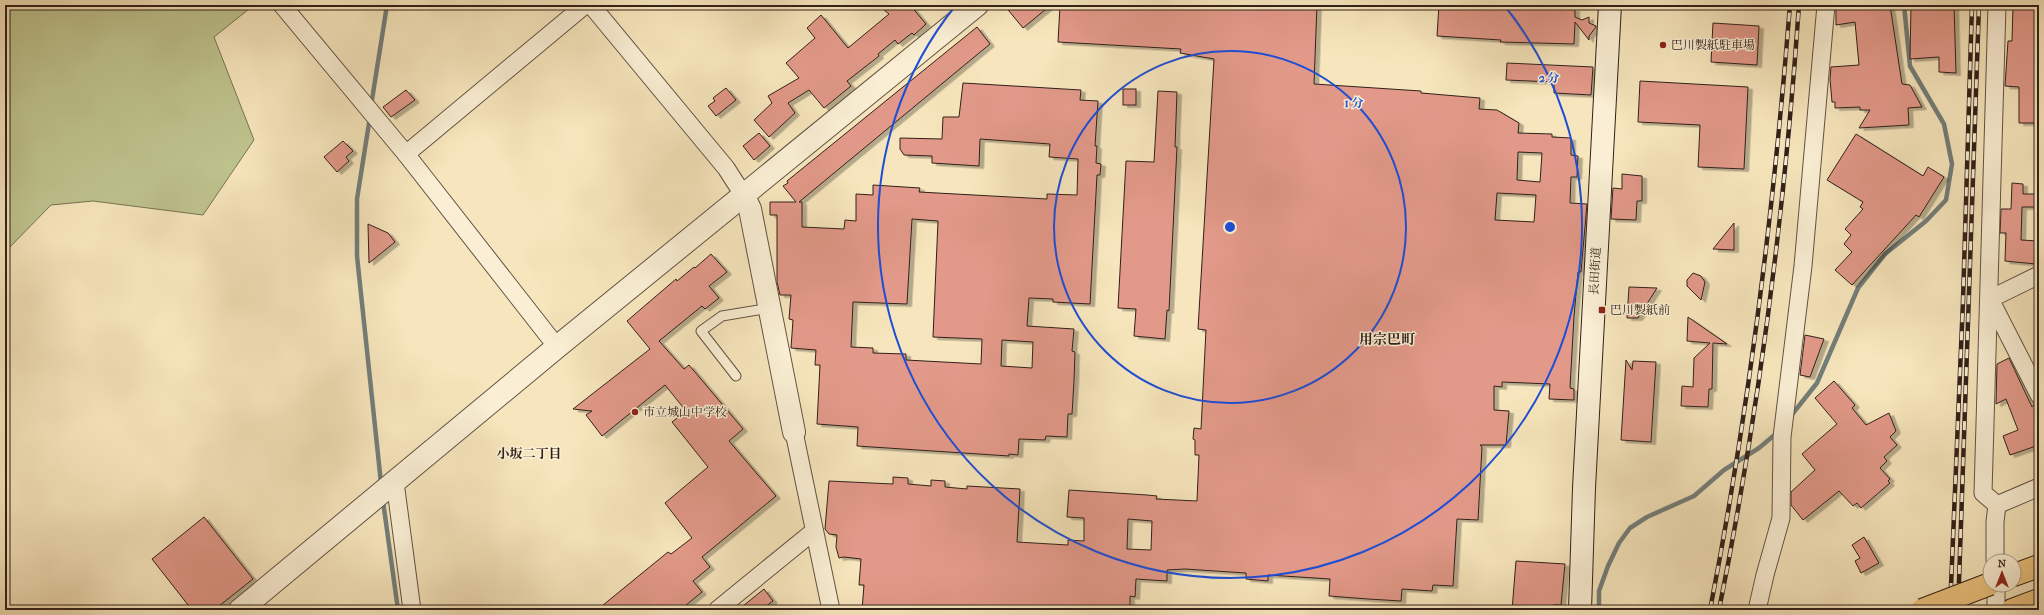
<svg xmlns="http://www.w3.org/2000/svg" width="2044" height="615" font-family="'IM FELL French Canon','Noto Serif JP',serif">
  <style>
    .green { fill: #bfc48f; stroke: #787254 }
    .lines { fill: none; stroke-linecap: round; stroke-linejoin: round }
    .stream { stroke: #737e7a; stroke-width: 4.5 }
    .building { fill: #e29989; stroke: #30201a; fill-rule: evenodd; filter: url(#shadow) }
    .service-casing { stroke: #625243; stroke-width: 11 }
    .minor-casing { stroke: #625243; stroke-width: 19 }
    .tertiary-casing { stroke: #625243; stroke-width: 24 }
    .secondary-casing { stroke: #30201a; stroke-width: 24 }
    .motorway-casing { stroke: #30201a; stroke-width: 24 }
    .service { stroke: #faefd4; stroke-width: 9 }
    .minor { stroke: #faefd4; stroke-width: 17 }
    .tertiary { stroke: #faefd4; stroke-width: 22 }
    .secondary { stroke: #faefd4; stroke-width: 22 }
    .motorway { stroke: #ecc37e; stroke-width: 22 }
    .rail-casing { stroke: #30201a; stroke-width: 4.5 }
    .rail { stroke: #faefd4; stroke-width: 3; stroke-dasharray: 9; stroke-linecap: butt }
    .motorway-bridge-casing { stroke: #30201a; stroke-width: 24; stroke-linecap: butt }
    .motorway-bridge { stroke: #ecc37e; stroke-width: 22 }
    .ring { fill: none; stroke: #1d4ed8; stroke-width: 2 }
    .poi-dot { fill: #8f2418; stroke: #faefd4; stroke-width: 1.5 }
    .labels { text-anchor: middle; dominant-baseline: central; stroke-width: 3; stroke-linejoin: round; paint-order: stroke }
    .poi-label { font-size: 12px; fill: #30201a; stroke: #faefd4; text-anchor: start }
    .street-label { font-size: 12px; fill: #30201a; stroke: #faefd4 }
    .neighbourhood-label { font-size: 13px; font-weight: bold; fill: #30201a; stroke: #faefd4 }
    .quarter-label { font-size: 14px; font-weight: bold; fill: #30201a; stroke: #faefd4 }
    .centre { fill: #1d4ed8; stroke: #faefd4; stroke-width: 2 }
    .ring-label { font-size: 12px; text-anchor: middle; font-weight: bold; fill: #1d4ed8; stroke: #faefd4; stroke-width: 3; stroke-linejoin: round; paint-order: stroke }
  </style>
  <defs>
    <filter id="shadow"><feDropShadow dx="4.5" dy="2.5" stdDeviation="0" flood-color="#0004"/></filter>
  </defs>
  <rect width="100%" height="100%" fill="#f7e6bd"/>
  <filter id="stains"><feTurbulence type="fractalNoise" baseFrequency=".005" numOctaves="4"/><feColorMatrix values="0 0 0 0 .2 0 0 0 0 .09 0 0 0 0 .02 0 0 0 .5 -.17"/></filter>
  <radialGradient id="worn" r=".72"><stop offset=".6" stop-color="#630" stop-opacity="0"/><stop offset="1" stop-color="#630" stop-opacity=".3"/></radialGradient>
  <path class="green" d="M 5,5 L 254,5 L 214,37 L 254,140 L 203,215 L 93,201 L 51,205 L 5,252 Z"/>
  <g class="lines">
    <g class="stream">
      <path d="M 371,106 L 387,5"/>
      <path d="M 370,117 L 357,199 L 357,256 L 381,483"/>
      <path d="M 1790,417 L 1817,383 L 1858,288 L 1885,254 L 1926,221 L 1946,200 L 1952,164 L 1944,124 L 1910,66 L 1904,5"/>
      <path d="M 383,501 L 398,610"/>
      <path d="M 1599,610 L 1599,591 L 1608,566 L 1619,543 L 1630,528 L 1647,517 L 1694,496 L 1724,470 L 1759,448 L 1778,432"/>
    </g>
  </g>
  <g class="building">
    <path d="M 878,5 L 910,5 L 926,24 L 914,35 L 912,33 L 898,44 L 895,40 L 878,54 L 879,56 L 847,81 L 851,86 L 824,108 L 809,90 L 788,103 L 795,113 L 769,137 L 754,120 L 772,103 L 768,96 L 799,78 L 786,63 L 815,38 L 807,28 L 821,15 L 848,48 L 889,14 Z"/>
    <path d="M 1004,5 L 1051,5 L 1023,28 Z"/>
    <path d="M 1094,5 L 1317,5 L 1314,84 L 1421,91 L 1421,93 L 1480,98 L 1479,109 L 1497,110 L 1519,123 L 1518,133 L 1552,134 L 1552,137 L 1571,138 L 1571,155 L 1578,156 L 1577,177 L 1571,177 L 1570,203 L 1587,204 L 1581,272 L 1578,272 L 1574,316 L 1570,388 L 1574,389 L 1574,400 L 1549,399 L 1550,384 L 1502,382 L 1502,387 L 1494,386 L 1494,410 L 1509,411 L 1506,445 L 1480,445 L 1482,447 L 1478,520 L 1457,519 L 1453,586 L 1433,585 L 1432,591 L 1402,589 L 1401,601 L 1368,599 L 1329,596 L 1330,579 L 1268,575 L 1268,581 L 1246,579 L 1246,573 L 1185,569 L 1167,570 L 1167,581 L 1136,579 L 1135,597 L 1130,596 L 1130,610 L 862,610 L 864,585 L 859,585 L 861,559 L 844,557 L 839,558 L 836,547 L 837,535 L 829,534 L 825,529 L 829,481 L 893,484 L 893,477 L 908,478 L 908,484 L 931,486 L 931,480 L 945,481 L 945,487 L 967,489 L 967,486 L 1020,489 L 1017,542 L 1068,545 L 1068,540 L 1084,541 L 1084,518 L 1067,517 L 1069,490 L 1147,495 L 1157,496 L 1156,499 L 1197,501 L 1199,455 L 1195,455 L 1195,440 L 1193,439 L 1194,428 L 1201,429 L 1206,330 L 1198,329 L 1214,59 L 1180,53 L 1181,49 L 1058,42 L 1060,6 L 1094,8 ZM 1518,152 L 1542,153 L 1540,182 L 1517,180 ZM 1497,193 L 1536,195 L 1534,222 L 1495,220 ZM 1128,519 L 1152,521 L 1151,550 L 1127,549 Z"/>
    <path d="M 1439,5 L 1496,5 L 1575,9 L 1575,17 L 1582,20 L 1589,17 L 1589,23 L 1596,26 L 1596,27 L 1589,36 L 1589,40 L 1575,22 L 1574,44 L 1500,42 L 1501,40 L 1437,36 Z"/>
    <path d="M 1890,5 L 1902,84 L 1910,85 L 1922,107 L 1908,108 L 1909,125 L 1859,128 L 1870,110 L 1860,110 L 1860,107 L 1835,108 L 1835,102 L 1832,102 L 1830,79 L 1831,67 L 1859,65 L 1855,22 L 1836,25 L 1836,6 Z"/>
    <path d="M 1911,5 L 1954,5 L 1956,73 L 1939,72 L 1939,57 L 1910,59 Z"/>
    <path d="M 2013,5 L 2039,5 L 2039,123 L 2019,123 L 2019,87 L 2005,86 L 2008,41 L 2012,41 Z"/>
    <path d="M 1713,23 L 1759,26 L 1757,65 L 1711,62 Z"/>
    <path d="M 977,27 L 990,44 L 799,202 L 802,202 L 802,227 L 844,229 L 845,220 L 856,221 L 856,194 L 873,195 L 873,185 L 920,188 L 919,192 L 1047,199 L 1047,194 L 1077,195 L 1078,159 L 1049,157 L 1050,144 L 980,139 L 979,166 L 932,163 L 932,156 L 904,155 L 900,149 L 900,138 L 942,139 L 943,117 L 959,117 L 963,83 L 1081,90 L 1080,100 L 1098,101 L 1095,146 L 1097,146 L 1096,163 L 1101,164 L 1100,175 L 1097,175 L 1090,304 L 1053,302 L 1053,299 L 1029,298 L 1027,326 L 1074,329 L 1072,351 L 1075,352 L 1074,381 L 1072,414 L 1068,414 L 1067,437 L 1046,436 L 1045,440 L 1019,439 L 1018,455 L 1009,454 L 1009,456 L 857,446 L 858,427 L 817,424 L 820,365 L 815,365 L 816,350 L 791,348 L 793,320 L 789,319 L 791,295 L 780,295 L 777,282 L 777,215 L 770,215 L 770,202 L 796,202 L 783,186 L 788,183 L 787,181 ZM 912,219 L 938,221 L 933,337 L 982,339 L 981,364 L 906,360 L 906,354 L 873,353 L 873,348 L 851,347 L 853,302 L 907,304 ZM 1002,340 L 1033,342 L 1032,368 L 1001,366 Z"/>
    <path d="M 1507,63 L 1593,67 L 1591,95 L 1554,93 L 1554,82 L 1506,80 Z"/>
    <path d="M 1640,81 L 1748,87 L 1744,169 L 1698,167 L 1700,125 L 1638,122 Z"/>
    <path d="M 726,88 L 736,100 L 716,116 L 708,106 L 715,101 L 713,98 Z"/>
    <rect x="1123" y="89" width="13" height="16"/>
    <path d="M 406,90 L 415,100 L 391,117 L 383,107 Z"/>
    <path d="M 1158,91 L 1177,92 L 1175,147 L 1177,147 L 1169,311 L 1167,310 L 1165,339 L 1134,336 L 1136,309 L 1118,308 L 1126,161 L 1154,162 Z"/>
    <path d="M 759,133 L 770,146 L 754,160 L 743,146 Z"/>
    <path d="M 1856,134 L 1923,176 L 1928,167 L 1944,177 L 1919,217 L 1916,215 L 1852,285 L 1835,270 L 1852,252 L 1844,244 L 1851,235 L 1845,229 L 1863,209 L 1860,207 L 1863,202 L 1827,180 Z"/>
    <path d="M 343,141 L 353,151 L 346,157 L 349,161 L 337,172 L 324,157 Z"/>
    <path d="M 1622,174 L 1642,176 L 1642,201 L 1637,201 L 1636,220 L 1611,219 L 1613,188 L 1622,189 Z"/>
    <path d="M 2012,183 L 2023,184 L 2023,194 L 2039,194 L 2039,207 L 2022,207 L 2021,240 L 2038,241 L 2036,264 L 2005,261 L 2006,233 L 2000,233 L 2001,209 L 2011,209 Z"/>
    <path d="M 1734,223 L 1734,250 L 1713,249 Z"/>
    <path d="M 368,224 L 388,233 L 395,242 L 369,263 Z"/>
    <path d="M 711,254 L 727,272 L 709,286 L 719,298 L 705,309 L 702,306 L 659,341 L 684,369 L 689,365 L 743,429 L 729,441 L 776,496 L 702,557 L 710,567 L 693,581 L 702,592 L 680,610 L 597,610 L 668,552 L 671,554 L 692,538 L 665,503 L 708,467 L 672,422 L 686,411 L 665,385 L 602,436 L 586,415 L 592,411 L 573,409 L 650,349 L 627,321 L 676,279 L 677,281 L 694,267 L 695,268 Z"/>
    <path d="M 1693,273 L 1701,276 L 1705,282 L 1701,300 L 1687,286 L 1687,280 Z"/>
    <path d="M 1629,287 L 1657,288 L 1638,318 L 1627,318 Z"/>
    <path d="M 1688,317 L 1727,344 L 1713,343 L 1712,389 L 1709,389 L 1708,407 L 1681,406 L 1682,386 L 1693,387 L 1694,358 L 1710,343 L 1687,341 Z"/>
    <path d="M 1805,335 L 1824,339 L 1810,377 L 1800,375 Z"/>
    <path d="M 2009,358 L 2032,407 L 2034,405 L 2039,416 L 2039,445 L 2010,455 L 2003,436 L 2018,430 L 2006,399 L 1996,404 L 1997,364 Z"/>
    <path d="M 1626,360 L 1632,370 L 1633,361 L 1656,362 L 1651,442 L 1621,440 Z"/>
    <path d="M 1834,381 L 1855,405 L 1852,408 L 1866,425 L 1889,413 L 1896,431 L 1890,437 L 1897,445 L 1884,457 L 1887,461 L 1880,468 L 1890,479 L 1888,481 L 1890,483 L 1861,508 L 1857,503 L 1853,506 L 1839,491 L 1803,520 L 1791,505 L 1791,492 L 1815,470 L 1802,454 L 1837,424 L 1815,398 Z"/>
    <path d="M 204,517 L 253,579 L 214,610 L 192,610 L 152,559 Z"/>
    <path d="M 1864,537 L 1879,563 L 1861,573 L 1855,561 L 1860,558 L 1852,545 Z"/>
    <path d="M 1516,561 L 1565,564 L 1561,605 L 1553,605 L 1552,610 L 1512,610 Z"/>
    <path d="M 764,589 L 773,601 L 761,610 L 738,610 Z"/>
  </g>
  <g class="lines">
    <defs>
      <path id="service" d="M 736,376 L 701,331 L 722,316 L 770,308"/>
      <g id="minor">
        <path d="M 282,5 L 406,154 L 557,347"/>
        <path d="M 591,5 L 726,168 L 744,196"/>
        <path d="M 406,154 L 585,5"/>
        <path d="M 2039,275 L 1990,299 L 2039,395"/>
        <path d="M 794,432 L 831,610"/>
        <path d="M 395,482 L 412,610"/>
        <path d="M 1997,505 L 2039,487"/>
        <path d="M 1995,561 L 1995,522 L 1997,505 L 1983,493 L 1997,5"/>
        <path d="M 1996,585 L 1996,610"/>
        <path d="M 717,610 L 814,531"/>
        <path d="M 1757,610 L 1765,575 L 1781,518 L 1782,437 L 1803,266 L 1826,5"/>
      </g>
      <g id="tertiary">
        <path d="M 744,196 L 750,209 L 794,432"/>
        <path d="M 240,610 L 557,347 L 977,5"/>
      </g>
      <path id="secondary" d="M 1580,610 L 1584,488 L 1610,5"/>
      <g id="motorway">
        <path d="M 2014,575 L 2039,566"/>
        <path d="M 2012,610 L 2039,600"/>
      </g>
    </defs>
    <use href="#service" class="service-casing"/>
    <use href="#minor" class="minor-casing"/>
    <use href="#tertiary" class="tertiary-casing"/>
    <use href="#secondary" class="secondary-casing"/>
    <use href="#motorway" class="motorway-casing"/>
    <use href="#service" class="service"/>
    <use href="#minor" class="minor"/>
    <use href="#tertiary" class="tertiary"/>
    <use href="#secondary" class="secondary"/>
    <use href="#motorway" class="motorway"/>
    <defs>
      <g id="rail">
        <path d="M 1710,610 C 1749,410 1774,208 1790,5"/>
        <path d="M 1719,610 C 1759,411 1785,208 1799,5"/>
        <path d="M 1950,610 L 1963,301 L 1972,5"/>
        <path d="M 1958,610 L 1979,5"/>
      </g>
    </defs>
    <use href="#rail" class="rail-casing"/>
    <use href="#rail" class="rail"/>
    <defs>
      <path id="motorway-bridge" d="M 1922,610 L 1990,584"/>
    </defs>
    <use href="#motorway-bridge" class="motorway-bridge-casing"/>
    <use href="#motorway-bridge" class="motorway-bridge"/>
  </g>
  <g class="ring">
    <circle cx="1230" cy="227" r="176"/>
    <path d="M1504 5A352 352 0 1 1 956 5"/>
  </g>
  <g class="poi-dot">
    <circle cx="1663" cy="45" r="4"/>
    <rect x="1598" y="306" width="8" height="8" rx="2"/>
    <circle cx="635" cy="412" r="4"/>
  </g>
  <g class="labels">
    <g class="poi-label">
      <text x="1671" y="45">巴川製紙駐車場</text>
      <text x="1610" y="310">巴川製紙前</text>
      <text x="643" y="412">市立城山中学校</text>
    </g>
    <g class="street-label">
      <text transform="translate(1595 271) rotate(-87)">長田街道</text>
    </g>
    <g class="neighbourhood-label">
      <text x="529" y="453">小坂二丁目</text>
    </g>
    <g class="quarter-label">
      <text x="1387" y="339">用宗巴町</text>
    </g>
  </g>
  <circle cx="1230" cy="227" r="6" class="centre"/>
  <g class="ring-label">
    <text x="1549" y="82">2 分</text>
    <text x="1354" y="107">1 分</text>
  </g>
  <rect width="2044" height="615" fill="none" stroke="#f7e6bd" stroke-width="20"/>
  <rect x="6" y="6" width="2032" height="603" fill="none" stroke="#30201a" stroke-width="2"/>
  <rect x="10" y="10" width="2024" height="595" fill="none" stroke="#30201a"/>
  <g transform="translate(2002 573)"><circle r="19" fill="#faefd4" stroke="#a99c8a"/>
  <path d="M0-3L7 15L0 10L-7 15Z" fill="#8f2418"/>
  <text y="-6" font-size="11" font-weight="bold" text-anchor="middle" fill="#30201a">N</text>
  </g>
  <rect width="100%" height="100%" filter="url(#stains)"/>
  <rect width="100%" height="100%" fill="url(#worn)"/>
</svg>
